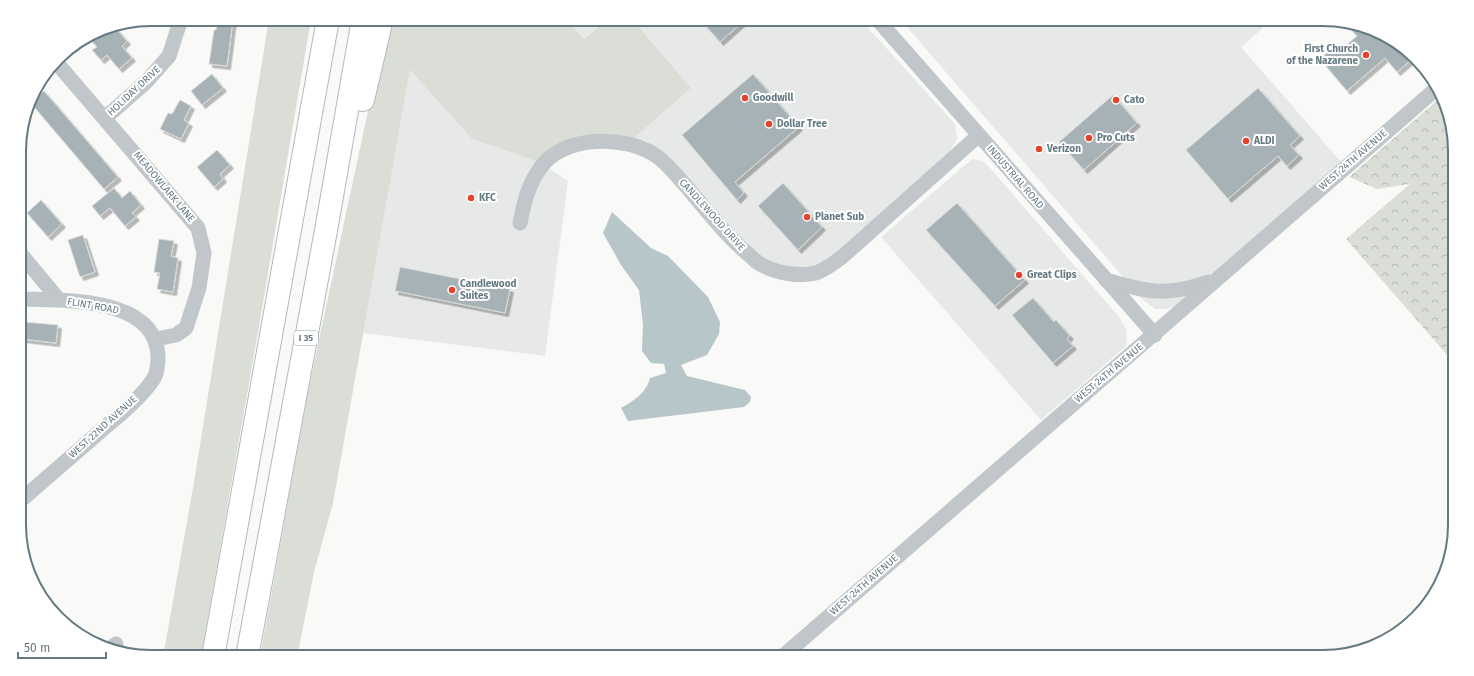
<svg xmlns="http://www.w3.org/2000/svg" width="1474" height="676" font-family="'Fira Sans',sans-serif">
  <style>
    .built { fill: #e7e9e8 }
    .grass { fill: #daded6 }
    .park { fill: url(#park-crowns) }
    .water { fill: #b7c6c8 }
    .building { fill: #a7b2b6; stroke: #dbdbd9; filter: url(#shadow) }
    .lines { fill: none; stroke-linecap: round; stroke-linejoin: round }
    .highway-casing { stroke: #b3b9bc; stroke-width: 24 }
    .minor { stroke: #c0c6c9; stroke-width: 15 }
    .highway { stroke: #fff; stroke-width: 22 }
    .poi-dot { fill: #e5422c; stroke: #fff; stroke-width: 1.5 }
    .labels { text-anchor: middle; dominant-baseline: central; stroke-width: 4; stroke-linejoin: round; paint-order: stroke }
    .shield { fill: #fff; stroke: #92a1a8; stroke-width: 1 }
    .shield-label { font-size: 9px; font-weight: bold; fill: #647982 }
    .poi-label { font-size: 10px; font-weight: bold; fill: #647982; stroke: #fff; text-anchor: start }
    .street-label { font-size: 10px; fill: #647982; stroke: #fff }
    .rim { fill: none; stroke: #647982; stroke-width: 2 }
  </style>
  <defs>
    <pattern id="park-crowns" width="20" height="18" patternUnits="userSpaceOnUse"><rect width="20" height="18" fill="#daded6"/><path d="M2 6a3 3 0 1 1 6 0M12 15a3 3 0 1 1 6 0" fill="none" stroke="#b4b9b3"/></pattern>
    <filter id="shadow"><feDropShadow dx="3.5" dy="3.5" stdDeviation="0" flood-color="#0004"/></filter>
  </defs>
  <rect width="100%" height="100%" fill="#f9f9f7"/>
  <g class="built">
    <path d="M 565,19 L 607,19 L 583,39 Z"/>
    <path d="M 632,19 L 860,19 L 955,124 L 957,139 L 951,150 L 823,264 L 807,269 L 776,265 L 749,249 L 676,165 L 655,147 L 646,141 L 634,138 L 691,88 Z"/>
    <path d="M 900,19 L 1273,19 L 1241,47 L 1341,162 L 1175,306 L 1168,309 L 1155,309 L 1143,300 Z"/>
    <path d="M 410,70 L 472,139 L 536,160 L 568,181 L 545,356 L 363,333 Z"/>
    <path d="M 972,159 L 983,161 L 990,168 L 1119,317 L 1126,329 L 1127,340 L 1125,347 L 1041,420 L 881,237 Z"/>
  </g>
  <g class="grass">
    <path d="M 269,19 L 311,19 L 263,303 L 201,657 L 163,657 L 193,488 Z"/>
    <path d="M 390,19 L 565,19 L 584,39 L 607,19 L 632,19 L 691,88 L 634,138 C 586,128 579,138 539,162 L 472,139 L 410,70 L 333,503 L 314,572 L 297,657 L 260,657 L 307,396 L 383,41 Z"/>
  </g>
  <path class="park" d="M 1439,99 L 1454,134 L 1455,364 L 1346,239 L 1410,184 L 1377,189 L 1349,177 Z"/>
  <path class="water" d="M 612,212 L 651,248 L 668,256 L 708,297 L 720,322 L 719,334 L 707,355 L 681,365 L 687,376 L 745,390 L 751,397 L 750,402 L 744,407 L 628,421 L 621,408 C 634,401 647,392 650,378 L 666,373 L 664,364 L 651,363 L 642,351 L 643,325 L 639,290 L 621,265 L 603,233 Z"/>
  <g class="building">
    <path d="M 218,19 L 233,19 L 227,66 L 209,64 L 214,30 L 216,30 Z"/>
    <path d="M 709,19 L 746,19 L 720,42 L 704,24 Z"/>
    <path d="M 1346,24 L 1374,29 L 1412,59 L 1397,72 L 1385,58 L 1347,91 L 1320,59 L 1333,48 L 1337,53 L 1357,36 Z"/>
    <path d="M 114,26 L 127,41 L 122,46 L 132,58 L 119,69 L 107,55 L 101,60 L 92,50 L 97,47 L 88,37 L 101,29 Z"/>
    <path d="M 212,74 L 223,88 L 202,105 L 191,91 Z"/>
    <path d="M 753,74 L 799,127 L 735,182 L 744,193 L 737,200 L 682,135 Z"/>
    <path d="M 37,87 L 42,93 L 44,91 L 118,177 L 104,189 L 30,102 L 33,92 Z"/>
    <path d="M 1258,88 L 1300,136 L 1290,145 L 1299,155 L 1287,166 L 1278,156 L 1228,199 L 1186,150 Z"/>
    <path d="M 1113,95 L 1137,123 L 1084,170 L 1059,142 Z"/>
    <path d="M 180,100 L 191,106 L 184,120 L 189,123 L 181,139 L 160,129 L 168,113 L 172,114 Z"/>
    <path d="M 217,150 L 230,165 L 220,174 L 223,179 L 214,187 L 197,167 Z"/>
    <path d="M 783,183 L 822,227 L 798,250 L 758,206 Z"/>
    <path d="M 114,188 L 122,198 L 130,191 L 141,205 L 132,213 L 136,217 L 125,226 L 110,208 L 100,216 L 92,206 Z"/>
    <path d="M 41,200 L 62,224 L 48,237 L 27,213 Z"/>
    <path d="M 957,203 L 1025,280 L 995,306 L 926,230 Z"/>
    <path d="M 83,235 L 95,272 L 80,277 L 68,240 Z"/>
    <path d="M 159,239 L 174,241 L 171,256 L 178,258 L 173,292 L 157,289 L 160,273 L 154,272 Z"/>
    <path d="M 400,267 L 510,289 L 505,313 L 395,291 Z"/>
    <path d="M 1033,298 L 1054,322 L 1056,320 L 1070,336 L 1067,339 L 1073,346 L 1053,363 L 1012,315 Z"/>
    <path d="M 24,322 L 58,325 L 56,343 L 22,339 Z"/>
  </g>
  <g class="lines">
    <defs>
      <g id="highway">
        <path d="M 363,100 L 382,19"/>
        <path d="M 213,657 L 328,19"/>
        <path d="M 247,657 L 327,225 L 363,19"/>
      </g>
    </defs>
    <use href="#highway" class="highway-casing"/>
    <g class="minor">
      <path d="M 877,19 L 1155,335"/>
      <path d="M 56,62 L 198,228 L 204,253 L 199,288 L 186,328 L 176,335 L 156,339"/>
      <path d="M 105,118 L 146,82 L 169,56 L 181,19"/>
      <path d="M 520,223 C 524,202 528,185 541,167 C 564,135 624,135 655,155 C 666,162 676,175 685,185 C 705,208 724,234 748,254 C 753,258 757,263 762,265 C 777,273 799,277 816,273 C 825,270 834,263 842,257 L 979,135"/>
      <path d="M 20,253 L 59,300"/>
      <path d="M 1106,280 C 1146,292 1167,297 1208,282"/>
      <path d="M 20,299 C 60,300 148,297 157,348 C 159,356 158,371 154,378 C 143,396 119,416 103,429 C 75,453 48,477 20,501"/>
      <path d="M 110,649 L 116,644"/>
      <path d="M 782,657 L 1436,89"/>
    </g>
    <use href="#highway" class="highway"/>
  </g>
  <g class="poi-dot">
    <circle cx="1366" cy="55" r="4"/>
    <circle cx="745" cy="98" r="4"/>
    <circle cx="1116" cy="100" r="4"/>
    <circle cx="769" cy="124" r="4"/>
    <circle cx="1089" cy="138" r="4"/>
    <circle cx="1246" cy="141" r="4"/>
    <circle cx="1039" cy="149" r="4"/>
    <circle cx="471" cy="198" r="4"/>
    <circle cx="807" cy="217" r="4"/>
    <circle cx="1019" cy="275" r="4"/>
    <circle cx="452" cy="290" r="4"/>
  </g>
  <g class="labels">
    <rect class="shield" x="294" y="331" width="24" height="14" rx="3"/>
    <g class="shield-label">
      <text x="306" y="338">I 35</text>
    </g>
    <g class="poi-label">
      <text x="1358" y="49" text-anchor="end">First Church<tspan x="1358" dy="12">of the Nazarene</tspan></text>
      <text x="753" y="98">Goodwill</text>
      <text x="1124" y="100">Cato</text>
      <text x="777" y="124">Dollar Tree</text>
      <text x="1097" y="138">Pro Cuts</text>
      <text x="1254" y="141">ALDI</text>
      <text x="1047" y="149">Verizon</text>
      <text x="479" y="198">KFC</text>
      <text x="815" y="217">Planet Sub</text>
      <text x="1027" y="275">Great Clips</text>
      <text x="460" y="284">Candlewood<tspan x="460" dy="12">Suites</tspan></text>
    </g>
    <g class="street-label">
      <text transform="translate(134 91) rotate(-43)">HOLIDAY DRIVE</text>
      <text transform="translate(1353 160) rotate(-41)">WEST 24TH AVENUE</text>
      <text transform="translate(1015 177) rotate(49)">INDUSTRIAL ROAD</text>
      <text transform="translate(164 187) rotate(50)">MEADOWLARK LANE</text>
      <text transform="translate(712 215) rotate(48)">CANDLEWOOD DRIVE</text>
      <text transform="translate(93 306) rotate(10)">FLINT ROAD</text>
      <text transform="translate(1109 373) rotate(-40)">WEST 24TH AVENUE</text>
      <text transform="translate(103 427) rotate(-42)">WEST 22ND AVENUE</text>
      <text transform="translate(864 585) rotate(-41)">WEST 24TH AVENUE</text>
    </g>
  </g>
  <path d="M0 0H1474V676H0ZM151 26H1323A125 125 0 0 1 1448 151V525A125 125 0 0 1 1323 650H151A125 125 0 0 1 26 525V151A125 125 0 0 1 151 26Z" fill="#fff" fill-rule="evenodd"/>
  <path class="rim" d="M151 26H1323A125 125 0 0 1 1448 151V525A125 125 0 0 1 1323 650H151A125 125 0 0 1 26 525V151A125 125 0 0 1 151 26Z"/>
  <path d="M18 652v6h88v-6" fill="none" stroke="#647982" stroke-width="2"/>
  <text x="24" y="652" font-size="12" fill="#647982" stroke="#ffffff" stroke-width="3" paint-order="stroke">50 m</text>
</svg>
